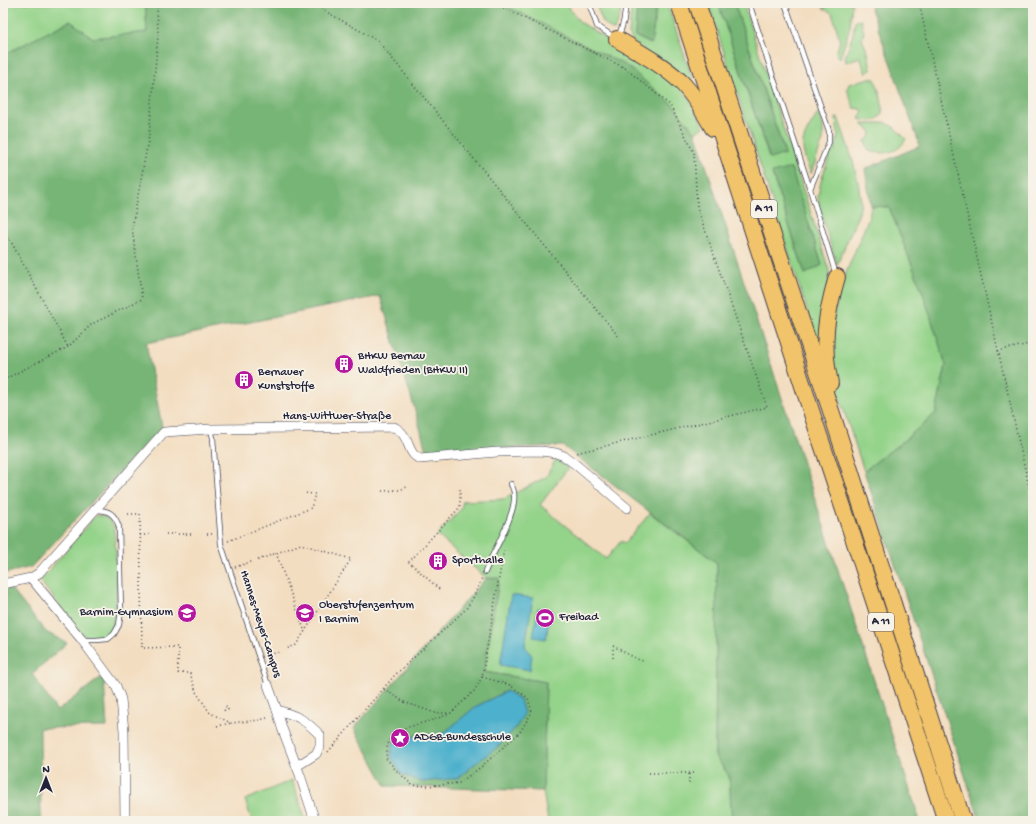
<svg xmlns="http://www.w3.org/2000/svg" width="1036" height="824" font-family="'Gochi Hand',sans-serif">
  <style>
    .green { fill: #94d38a; stroke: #5b7a62; fill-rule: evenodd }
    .forest { fill: #77b576; stroke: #4c6c58; fill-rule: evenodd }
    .water { fill: #4db0cc; stroke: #386984 }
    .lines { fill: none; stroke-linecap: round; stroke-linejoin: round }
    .lane-casing { stroke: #413e4f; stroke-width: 6 }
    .street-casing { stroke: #413e4f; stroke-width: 10 }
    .highway-casing { stroke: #413e4f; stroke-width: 18 }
    .path { stroke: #413e4f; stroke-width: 1.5; stroke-dasharray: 1 3; stroke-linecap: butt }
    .lane { stroke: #fff; stroke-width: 4.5 }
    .street { stroke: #fff; stroke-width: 9 }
    .highway { stroke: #f1c36a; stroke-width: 16 }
    .labels { text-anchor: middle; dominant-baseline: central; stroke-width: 3.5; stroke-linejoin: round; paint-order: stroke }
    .shield { fill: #f7f3e8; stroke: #62616f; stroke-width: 1 }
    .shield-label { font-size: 11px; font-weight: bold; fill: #22223b }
    .poi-label { font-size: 12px; fill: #22223b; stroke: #f7f3e8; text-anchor: start }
    .street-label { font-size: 12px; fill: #22223b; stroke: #f7f3e8 }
  </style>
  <rect width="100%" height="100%" fill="#f7f3e8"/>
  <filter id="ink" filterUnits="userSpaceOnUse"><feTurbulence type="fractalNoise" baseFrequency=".025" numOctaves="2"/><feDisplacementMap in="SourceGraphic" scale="8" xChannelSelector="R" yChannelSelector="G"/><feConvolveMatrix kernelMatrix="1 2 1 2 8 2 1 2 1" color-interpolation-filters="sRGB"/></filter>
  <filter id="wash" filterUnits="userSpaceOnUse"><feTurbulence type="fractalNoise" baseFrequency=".012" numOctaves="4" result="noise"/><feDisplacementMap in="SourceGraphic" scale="16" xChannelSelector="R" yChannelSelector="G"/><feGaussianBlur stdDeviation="0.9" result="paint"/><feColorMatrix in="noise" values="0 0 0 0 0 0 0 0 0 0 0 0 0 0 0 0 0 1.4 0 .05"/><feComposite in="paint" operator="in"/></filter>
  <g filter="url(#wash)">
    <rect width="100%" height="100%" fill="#f3ddc0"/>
    <g class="green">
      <path d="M 3,3 L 145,3 L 147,32 L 93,38 L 70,21 L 3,55 Z"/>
      <path d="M 500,3 L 565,3 L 580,22 L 672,79 L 687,95 L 704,127 L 695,132 L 672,104 Z"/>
      <path d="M 595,3 L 620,3 C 622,13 619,21 614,30 L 612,30 L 603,22 Z"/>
      <path d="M 631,3 L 637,3 L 635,36 L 651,44 L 657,3 L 667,3 L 696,90 L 633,42 L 629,34 L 631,11 Z"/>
      <path d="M 708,3 L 718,3 L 769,158 L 785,153 L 734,3 L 743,3 L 829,270 L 829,281 L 820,345 L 817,341 ZM 791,168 L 822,265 L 805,274 L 772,174 Z"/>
      <path d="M 831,3 L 852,3 L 850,27 L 840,58 L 836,55 L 840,40 L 832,13 L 823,8 Z"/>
      <path d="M 861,20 L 864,33 L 862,39 L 868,53 L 871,69 L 866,74 L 860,57 L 846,62 L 845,58 L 853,34 L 855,21 Z"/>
      <path d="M 869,78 L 875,79 C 878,89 890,116 875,120 C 870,122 864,120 859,119 L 863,112 L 861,109 L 854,108 L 847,89 L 849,84 Z"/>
      <path d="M 819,112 L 823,126 L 823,140 L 811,174 C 808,165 802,154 803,143 C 804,134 814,120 819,112 Z"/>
      <path d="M 838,117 L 853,161 L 858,182 L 861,201 L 859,213 L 837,265 L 819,207 L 818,196 L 821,181 L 831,151 L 835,150 L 838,136 L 836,118 Z"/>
      <path d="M 885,122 L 895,128 L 906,139 C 904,142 902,145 900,147 C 891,154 879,154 869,151 L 865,141 L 870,137 L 871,132 L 862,124 L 875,124 Z"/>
      <path d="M 871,206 L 889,207 L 923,293 L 946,365 L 936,413 L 907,438 L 864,471 L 837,390 L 830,356 L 831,328 L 841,285 L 869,217 Z"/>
      <path d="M 556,459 L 568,468 L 540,505 L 606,559 L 621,541 L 625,543 L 650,513 L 717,563 L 715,756 L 729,775 L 732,821 L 548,821 L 543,791 L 546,682 L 484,672 L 499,579 L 486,578 L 437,535 L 461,509 L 463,501 L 504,499 L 546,477 Z"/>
      <path d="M 96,515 C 106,517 109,518 114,527 C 116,561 121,598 111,632 L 102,637 L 84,637 L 40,581 Z"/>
      <path d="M 292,780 L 306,821 L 252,821 L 245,800 Z"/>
    </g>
    <g class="forest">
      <path d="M 145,3 L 500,3 L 627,66 L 672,104 L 695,132 L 920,821 L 732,821 L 729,776 L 715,756 L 717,563 L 563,446 L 502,448 L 427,455 L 418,420 L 380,296 L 146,343 L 162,427 L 31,567 L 3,574 L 3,55 L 70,21 L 93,38 L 147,32 Z"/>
      <path d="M 637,3 L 657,3 L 651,44 L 635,36 Z"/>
      <path d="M 718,3 L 734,3 L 785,154 L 770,159 Z"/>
      <path d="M 869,3 L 1033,3 L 1033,821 L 980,821 L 864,471 L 907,438 L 936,413 L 946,365 L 923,293 L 889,207 L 871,206 L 865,169 L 920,146 Z"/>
      <path d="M 791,168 L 822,265 L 805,274 L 772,173 Z"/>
      <path d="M 486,578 L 499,578 L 484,672 L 546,682 L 543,791 L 386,786 L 354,728 ZM 506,691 L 520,700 L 477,762 L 458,778 L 408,737 L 444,733 L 475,707 Z"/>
      <path d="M 7,588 L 12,590 L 46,632 L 67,643 L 32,674 L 57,711 L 100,678 L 104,679 L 107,727 L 40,728 L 41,821 L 3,821 L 3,589 Z"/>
    </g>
    <g class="water">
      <path d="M 511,595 L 533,598 L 525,646 L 532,656 L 530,670 L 500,665 Z"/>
      <path d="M 538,608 L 551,610 L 546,639 L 533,637 Z"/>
      <path d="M 507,691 L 520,700 L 524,714 L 517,726 L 499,746 L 477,762 L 458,778 L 422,782 L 401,774 L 391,756 L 393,743 L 408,737 L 444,733 L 475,707 Z"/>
    </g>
  </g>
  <g filter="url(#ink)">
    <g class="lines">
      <defs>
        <g id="lane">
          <path d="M 589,3 L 597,26 L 617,39 C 623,27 626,16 625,3"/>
          <path d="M 749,3 L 810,189 L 836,275"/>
          <path d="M 785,3 L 829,131 L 829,142 L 810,189"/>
          <path d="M 211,429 L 213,438 L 221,544 L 268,685"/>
          <path d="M 485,572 C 493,551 517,514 514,493 C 514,490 512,487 511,484"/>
          <path d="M 82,640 L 96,640 L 108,639 L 114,634 L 119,625 L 121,611 L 119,527 C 115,514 109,510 96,510"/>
        </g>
        <g id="street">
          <path d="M 31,578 L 82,640 L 116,686 L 121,699 L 124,731 L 125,821"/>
          <path d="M 3,584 L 31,578 L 39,573 L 164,432 L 211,429 L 394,427 C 397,429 400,430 402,433 C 410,442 408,454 420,459 L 497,452 L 541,451 L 556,453 L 564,456 L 575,464 L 627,508"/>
          <path d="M 268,685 L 277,710 L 282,728 L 300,775 L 315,821"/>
          <path d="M 277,710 C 298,716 304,719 320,735 L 320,746 L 316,754 L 297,766"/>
        </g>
        <g id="highway">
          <path d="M 679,3 L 815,423 L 858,552 L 946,821"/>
          <path d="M 697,3 L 779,254 L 832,414 L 963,821"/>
          <path d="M 617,39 C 639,52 663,65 681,82 C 694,95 704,112 713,128"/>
          <path d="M 830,383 C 821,345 826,314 837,277"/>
        </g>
      </defs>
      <use href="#lane" class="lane-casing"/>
      <use href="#street" class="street-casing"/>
      <use href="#highway" class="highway-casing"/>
      <g class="path">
        <path d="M 311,3 L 378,41 L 619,337"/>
        <path d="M 919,3 L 1033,504"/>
        <path d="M 496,4 L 625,68 L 670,105 L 694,153 L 697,207 L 767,407 L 576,453"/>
        <path d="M 3,239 L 9,238 L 68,347"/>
        <path d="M 998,351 L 1033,343"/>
        <path d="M 3,380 L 68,347 L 92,324 L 142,299 L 132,228 L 149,136 L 158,36 L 157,3"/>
        <path d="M 382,491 L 399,490 L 407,487"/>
        <path d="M 128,514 L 140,514 L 142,648 L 178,647 L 178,673 L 190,673 L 196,692 L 210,713 L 231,723 L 260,720 L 270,717"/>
        <path d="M 166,534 L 193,534"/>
        <path d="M 207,534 L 213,534"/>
        <path d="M 140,535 L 152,535"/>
        <path d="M 228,541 L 311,508 L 315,494 L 303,493"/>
        <path d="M 276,553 L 305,632"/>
        <path d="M 258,560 L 301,544 L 351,559 L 296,645 L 286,649"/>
        <path d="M 235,567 L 254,561"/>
        <path d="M 439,589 L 409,562 L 460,507 L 460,487"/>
        <path d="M 266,656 L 281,651"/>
        <path d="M 613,658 L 613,646 L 637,659 L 643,661"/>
        <path d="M 482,677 L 510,685 L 528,698 L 532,712 L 520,732 L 481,767 L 459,783 L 428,786 L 412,785 L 395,769 L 386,758 L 387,748 L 390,738 L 400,733 L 405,728 L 436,719 L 451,713 L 475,690 L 482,677 L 504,549"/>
        <path d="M 384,689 L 404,702 L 435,713 L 450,713"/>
        <circle cx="226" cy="709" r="2"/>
        <path d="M 217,726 L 231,723"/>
        <path d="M 328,752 L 395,675 L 466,609 L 473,598 L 482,578"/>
        <path d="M 649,773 L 697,773"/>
        <path d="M 689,774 L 689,784"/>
      </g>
      <use href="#lane" class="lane"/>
      <use href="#street" class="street"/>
      <use href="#highway" class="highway"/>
    </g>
  </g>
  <defs>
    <symbol id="building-disc" viewBox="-11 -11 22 22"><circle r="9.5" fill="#b5179e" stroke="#f7f3e8"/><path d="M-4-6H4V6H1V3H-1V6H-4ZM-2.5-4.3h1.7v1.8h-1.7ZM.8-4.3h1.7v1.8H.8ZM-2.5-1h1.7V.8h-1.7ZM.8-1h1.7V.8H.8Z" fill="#fff"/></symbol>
    <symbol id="school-disc" viewBox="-11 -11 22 22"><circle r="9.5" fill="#b5179e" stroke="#f7f3e8"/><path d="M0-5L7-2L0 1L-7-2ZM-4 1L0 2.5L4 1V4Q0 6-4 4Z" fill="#fff"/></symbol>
    <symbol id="stadium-disc" viewBox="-11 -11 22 22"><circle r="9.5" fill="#b5179e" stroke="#f7f3e8"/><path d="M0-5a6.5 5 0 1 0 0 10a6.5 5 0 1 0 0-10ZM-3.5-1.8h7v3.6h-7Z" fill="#fff"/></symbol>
    <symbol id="sight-disc" viewBox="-11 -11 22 22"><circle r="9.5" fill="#b5179e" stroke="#f7f3e8"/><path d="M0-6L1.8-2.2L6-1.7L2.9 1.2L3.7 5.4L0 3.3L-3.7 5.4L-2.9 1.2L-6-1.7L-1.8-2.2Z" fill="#fff"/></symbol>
  </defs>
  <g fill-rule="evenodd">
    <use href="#building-disc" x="333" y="353" width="22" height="22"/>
    <use href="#building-disc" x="233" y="369" width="22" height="22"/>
    <use href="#building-disc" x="427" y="550" width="22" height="22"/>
    <use href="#school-disc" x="176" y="602" width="22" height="22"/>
    <use href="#school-disc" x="294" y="602" width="22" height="22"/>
    <use href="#stadium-disc" x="534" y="607" width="22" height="22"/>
    <use href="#sight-disc" x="389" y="727" width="22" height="22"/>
  </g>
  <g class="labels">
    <g class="shield">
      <rect x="751" y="200" width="26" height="18" rx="3"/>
      <rect x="868" y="613" width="26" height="18" rx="3"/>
    </g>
    <g class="shield-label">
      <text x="764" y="209">A 11</text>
      <text x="881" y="622">A 11</text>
    </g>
    <g class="poi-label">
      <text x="358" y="357">BHKW Bernau<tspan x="358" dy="14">Waldfrieden (BHKW II)</tspan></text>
      <text x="258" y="373">Bernauer<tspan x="258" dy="14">Kunststoffe</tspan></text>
      <text x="452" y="561">Sporthalle</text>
      <text x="319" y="606">Oberstufenzentrum<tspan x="319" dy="14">I Barnim</tspan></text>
      <text x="173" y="613" text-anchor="end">Barnim-Gymnasium</text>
      <text x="559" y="618">Freibad</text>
      <text x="414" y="738">ADGB-Bundesschule</text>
    </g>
    <g class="street-label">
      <text x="337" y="417">Hans-Wittwer-Straße</text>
      <text transform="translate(260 624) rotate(72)">Hannes-Meyer-Campus</text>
    </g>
  </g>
  <rect width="1036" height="824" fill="none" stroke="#f7f3e8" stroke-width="16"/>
  <g transform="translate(46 778)" stroke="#f7f3e8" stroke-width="3" paint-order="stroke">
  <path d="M0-3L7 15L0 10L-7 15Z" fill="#22223b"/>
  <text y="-6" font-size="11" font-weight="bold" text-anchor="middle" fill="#22223b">N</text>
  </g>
</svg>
